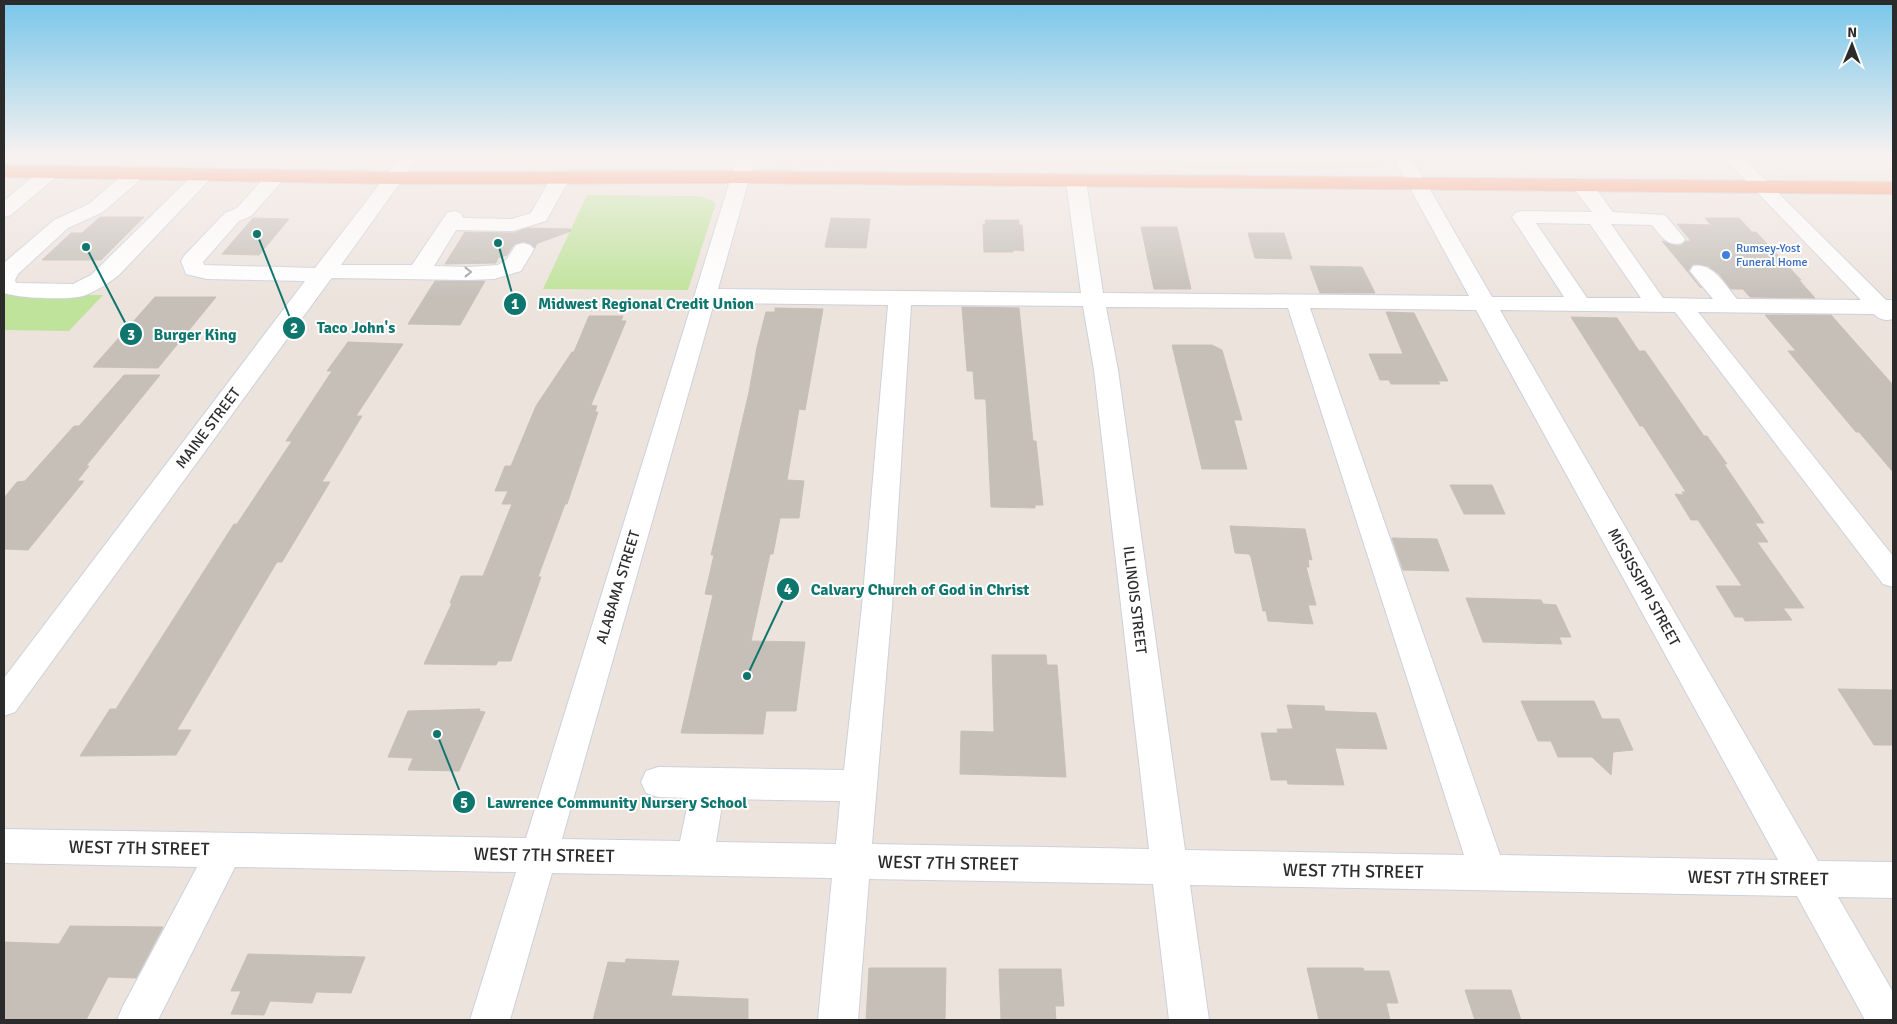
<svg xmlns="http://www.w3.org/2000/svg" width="1897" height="1024" font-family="Signika,sans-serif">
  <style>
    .education { fill: #eeddcd }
    .medical { fill: #f3dae0 }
    .green { fill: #bfe39a }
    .building { fill: #c5bfb8; stroke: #c8bfb7 }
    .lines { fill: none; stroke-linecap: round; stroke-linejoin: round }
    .minor-tunnel { stroke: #c6beb9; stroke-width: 21; stroke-dasharray: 21 11; stroke-linecap: butt }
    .minor-casing { stroke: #cbd1dc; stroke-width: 2 }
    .highway-casing { stroke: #c4c4c4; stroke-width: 2 }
    .minor { fill: #fff; fill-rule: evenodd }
    .highway { fill: #fd8358; fill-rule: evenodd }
    .oneway { stroke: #a0a0a0 }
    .shop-dot { fill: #3f7fe0; stroke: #fff; stroke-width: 2 }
    .labels { text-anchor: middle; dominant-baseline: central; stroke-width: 4; stroke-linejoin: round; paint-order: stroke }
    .far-shop-label { font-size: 12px; fill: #366cbe; stroke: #fff; text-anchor: start }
    .street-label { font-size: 15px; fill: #2b2b2b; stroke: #fff }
    .near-street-label { font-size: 18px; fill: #2b2b2b; stroke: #fff }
    .leader { fill: none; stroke: #0f766e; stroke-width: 2 }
    .callout-dot { fill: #0f766e; stroke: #fff; stroke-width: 2 }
    .mark-label { font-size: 15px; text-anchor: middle; font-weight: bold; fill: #fff }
    .callout-label { font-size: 16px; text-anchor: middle; font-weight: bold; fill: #0f766e; stroke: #fff; stroke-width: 4; stroke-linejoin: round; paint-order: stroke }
  </style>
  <rect width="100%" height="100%" fill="#ede3dd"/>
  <path class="education" d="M 762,155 L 1386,155 L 1388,160 L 1384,166 L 1368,168 L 777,163 L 768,161 Z"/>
  <path class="medical" d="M 4,155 L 385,155 L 360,159 Z"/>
  <g class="green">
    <path d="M 587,195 L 694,196 L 703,197 L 714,202 L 715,206 L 688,290 L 543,289 Z"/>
    <path d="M 4,294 L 103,295 L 69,331 L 4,330 Z"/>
  </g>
  <g class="building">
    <path d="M 100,217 L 144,217 L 101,260 L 42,260 L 71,233 L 82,233 Z"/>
    <path d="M 253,218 L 289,219 L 259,255 L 222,254 Z"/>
    <path d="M 831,218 L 870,219 L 866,248 L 825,247 Z"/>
    <path d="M 1705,218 L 1739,218 L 1752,232 L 1756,232 L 1801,280 L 1799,280 L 1815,298 L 1750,297 L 1743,289 L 1731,289 L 1719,274 L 1708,266 L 1693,264 L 1688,271 L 1701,288 L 1662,241 L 1677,246 L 1682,245 L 1686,241 L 1691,241 L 1677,224 L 1711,225 Z"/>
    <path d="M 985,220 L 1019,220 L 1019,225 L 1022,225 L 1024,251 L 1013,250 L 1013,252 L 984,252 L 983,224 L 986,224 Z"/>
    <path d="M 1141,227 L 1177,227 L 1191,289 L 1154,289 Z"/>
    <path d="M 528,228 L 571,229 L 571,231 L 533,245 L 524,241 L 515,243 L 507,255 L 498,258 L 496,263 L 445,264 L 465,232 L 513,233 Z"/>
    <path d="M 1248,233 L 1284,233 L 1292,259 L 1255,258 Z"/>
    <path d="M 1310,266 L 1362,267 L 1375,293 L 1320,293 Z"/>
    <path d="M 435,281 L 485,281 L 460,325 L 408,324 Z"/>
    <path d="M 155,297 L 216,297 L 158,368 L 93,367 Z"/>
    <path d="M 962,307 L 1019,308 L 1033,441 L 1036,441 L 1043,505 L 1035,505 L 1035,508 L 991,507 L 986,401 L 985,399 L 975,399 L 973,371 L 967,371 Z"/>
    <path d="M 775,308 L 823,309 L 805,410 L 799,409 L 787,480 L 804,481 L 799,518 L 780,518 L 773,554 L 770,554 L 751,641 L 805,642 L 796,711 L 766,711 L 763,734 L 681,733 L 713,595 L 705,594 L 714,555 L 711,555 L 749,392 L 757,347 L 766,312 L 775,312 Z"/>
    <path d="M 1386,312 L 1414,313 L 1448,381 L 1438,381 L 1440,384 L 1391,384 L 1389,380 L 1380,380 L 1369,354 L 1403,354 Z"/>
    <path d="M 1765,315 L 1831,315 L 1893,385 L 1893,472 L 1859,432 L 1856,432 L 1788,351 L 1796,351 Z"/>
    <path d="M 589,316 L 623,316 L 621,321 L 626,321 L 591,405 L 597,406 L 595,412 L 598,412 L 567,504 L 565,504 L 538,577 L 541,577 L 511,661 L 498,661 L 496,665 L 424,664 L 452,603 L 450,603 L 461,576 L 483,576 L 512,504 L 502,504 L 508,491 L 495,491 L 505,466 L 511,466 L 536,406 L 572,352 L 574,352 Z"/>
    <path d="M 1571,317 L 1617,318 L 1639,351 L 1645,351 L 1704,436 L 1707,436 L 1727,464 L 1724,464 L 1764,523 L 1755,523 L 1768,542 L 1757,542 L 1804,608 L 1783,608 L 1792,620 L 1745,621 L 1743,617 L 1735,617 L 1716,586 L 1742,586 L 1698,520 L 1691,520 L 1675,494 L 1684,495 L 1682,492 L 1686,492 L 1643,426 L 1640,426 Z"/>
    <path d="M 348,342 L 403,344 L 356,416 L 362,416 L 322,482 L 330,482 L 282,562 L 277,562 L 177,730 L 191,730 L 176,755 L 80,756 L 110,709 L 116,709 L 234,524 L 237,524 L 292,441 L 286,441 L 332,371 L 327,371 Z"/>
    <path d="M 1172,345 L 1212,345 L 1222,350 L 1242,420 L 1234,420 L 1247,469 L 1202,469 Z"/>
    <path d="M 124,375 L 160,375 L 86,466 L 89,466 L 77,481 L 84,481 L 28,550 L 4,549 L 4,498 L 17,482 L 25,481 L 74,426 L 79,426 Z"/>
    <path d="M 1450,485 L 1492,485 L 1505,514 L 1464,514 Z"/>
    <path d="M 1230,526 L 1305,529 L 1312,560 L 1308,559 L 1309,567 L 1306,567 L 1316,605 L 1308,605 L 1313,624 L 1268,621 L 1266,611 L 1263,611 L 1251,557 L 1249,554 L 1235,553 Z"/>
    <path d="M 1392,538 L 1437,539 L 1449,571 L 1403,570 Z"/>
    <path d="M 1466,598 L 1541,600 L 1543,604 L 1556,605 L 1571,637 L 1559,637 L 1562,644 L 1483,642 Z"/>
    <path d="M 992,655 L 1046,655 L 1047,665 L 1057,665 L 1066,777 L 960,774 L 961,731 L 994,732 Z"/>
    <path d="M 1838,689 L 1893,690 L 1893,745 L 1874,745 Z"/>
    <path d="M 1521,701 L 1594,701 L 1602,719 L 1619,719 L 1633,750 L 1613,752 L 1611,775 L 1592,757 L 1558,757 L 1551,741 L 1538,741 Z"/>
    <path d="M 1287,705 L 1324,706 L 1325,711 L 1376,713 L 1387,749 L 1335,748 L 1344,785 L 1288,784 L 1287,780 L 1271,780 L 1261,733 L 1278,733 L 1277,729 L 1293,729 Z"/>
    <path d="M 480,709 L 479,711 L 485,712 L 459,771 L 408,770 L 413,758 L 388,757 L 408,711 Z"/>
    <path d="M 70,926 L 163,927 L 136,978 L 108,977 L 86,1020 L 4,1020 L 4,942 L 59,944 Z"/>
    <path d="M 248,954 L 365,957 L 351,993 L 316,992 L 312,1003 L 270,1001 L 264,1015 L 231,1014 L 241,991 L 231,991 Z"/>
    <path d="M 626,959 L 679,961 L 671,996 L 748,999 L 748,1020 L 593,1020 L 608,962 L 625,963 Z"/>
    <path d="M 869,968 L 946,968 L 945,1020 L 866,1020 Z"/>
    <path d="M 1307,968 L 1363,968 L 1364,971 L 1389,971 L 1398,1003 L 1386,1003 L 1390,1020 L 1319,1020 Z"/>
    <path d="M 999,969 L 1061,969 L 1064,1006 L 1055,1006 L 1056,1020 L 1001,1020 Z"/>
    <path d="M 1465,990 L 1511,990 L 1521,1020 L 1475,1020 Z"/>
  </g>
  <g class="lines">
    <path class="minor-tunnel" d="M 523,249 L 531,233"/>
    <defs>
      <g id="minor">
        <path d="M 402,155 L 420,155 L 341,265 L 412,265 L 447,213 L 454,211 L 461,213 L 463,218 L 512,219 L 531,213 L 553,174 L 560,172 L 567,174 L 570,178 L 546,221 L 513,231 L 456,230 L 434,266 L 468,267 L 498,265 L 506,260 L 516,245 L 523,243 L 530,245 L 534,249 L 521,271 L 494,279 L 468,280 L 332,278 L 330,280 L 15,712 L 4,716 L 4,678 L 305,281 L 207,279 L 186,274 L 181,261 L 184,256 L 225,213 L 237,208 L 269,172 L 276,170 L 283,172 L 286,176 L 283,180 L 251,216 L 239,221 L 203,262 L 204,265 L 315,268 Z"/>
        <path d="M 738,155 L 756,155 L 718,289 L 1081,293 L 1066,181 L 1069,177 L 1076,175 L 1083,177 L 1086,181 L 1103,293 L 1469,296 L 1392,155 L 1410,155 L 1492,297 L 1564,297 L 1512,217 L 1515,213 L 1522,211 L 1592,212 L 1571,185 L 1574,181 C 1592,176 1603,200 1613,212 L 1665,215 L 1685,239 L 1682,243 C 1667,247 1661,236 1652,225 L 1611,224 L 1663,298 L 1713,299 L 1690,271 L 1693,266 C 1713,262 1725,285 1737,299 L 1861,300 L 1721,155 L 1740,155 L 1886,300 L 1893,300 L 1893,319 C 1885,321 1880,320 1874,314 L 1698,312 L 1893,556 L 1893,587 L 1883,584 L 1675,312 L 1500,310 L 1818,861 L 1893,862 L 1893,898 L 1838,897 L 1893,992 L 1893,1020 L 1865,1020 L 1797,896 L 1190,885 L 1209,1020 L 1169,1020 L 1153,884 L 869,879 L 858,1020 L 818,1020 L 832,878 L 552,873 L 510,1020 L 470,1020 L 516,872 L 235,867 L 158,1020 L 117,1020 L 123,1006 L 197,867 L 4,863 L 4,829 L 526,838 ZM 1536,223 L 1590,224 L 1641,298 L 1587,298 ZM 714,303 L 888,305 L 862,606 L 844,770 L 658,767 L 646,771 L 641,782 L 646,793 L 658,797 L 689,798 L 680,841 L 562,839 ZM 911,305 L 1083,306 L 1094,370 L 1149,849 L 872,844 L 892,606 ZM 1106,307 L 1288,308 L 1464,855 L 1185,850 L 1118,370 ZM 1310,308 L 1476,310 L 1778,860 L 1500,855 ZM 723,799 L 840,801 L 836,844 L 716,842 Z"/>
        <path d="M 50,166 L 57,168 L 60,172 L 57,176 L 11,215 L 4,217 L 4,201 L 43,168 Z"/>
        <path d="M 135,168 L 142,170 L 145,174 L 142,178 L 103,212 L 68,228 L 18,274 L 15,280 L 16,283 L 73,284 L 91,275 L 197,171 L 204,169 L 211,171 L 214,175 L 119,275 C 109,283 98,290 86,295 C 72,301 17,298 4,293 L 4,263 L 54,220 L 89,204 L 128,170 Z"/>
      </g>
      <path id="highway" d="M 4,165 L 395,172 L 741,171 L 1893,182 L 1893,194 L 741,183 L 395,184 L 4,177 Z"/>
    </defs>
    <use href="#minor" class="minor-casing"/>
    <use href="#highway" class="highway-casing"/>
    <use href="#minor" class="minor"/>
    <use href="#highway" class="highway"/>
  </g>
  <defs><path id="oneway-chevron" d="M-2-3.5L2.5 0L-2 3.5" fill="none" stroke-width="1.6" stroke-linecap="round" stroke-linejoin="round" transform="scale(1.25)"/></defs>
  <use class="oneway" href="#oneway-chevron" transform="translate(468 272)"/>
  <linearGradient id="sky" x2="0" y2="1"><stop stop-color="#78c6ea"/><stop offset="0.52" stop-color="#f7f2f0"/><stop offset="1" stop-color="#f7f2f0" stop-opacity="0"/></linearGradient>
  <rect width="1897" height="298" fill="url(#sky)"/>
  <circle class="shop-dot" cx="1726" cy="255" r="5"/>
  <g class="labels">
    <g class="far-shop-label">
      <text x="1736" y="248">Rumsey-Yost<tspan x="1736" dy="14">Funeral Home</tspan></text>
    </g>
    <g class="street-label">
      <text transform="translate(208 428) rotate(-53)">MAINE STREET</text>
      <text transform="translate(618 587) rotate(-73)">ALABAMA STREET</text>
      <text transform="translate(1644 587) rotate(61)">MISSISSIPPI STREET</text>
      <text transform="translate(1135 600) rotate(83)">ILLINOIS STREET</text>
    </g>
    <g class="near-street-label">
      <text transform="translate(139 848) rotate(1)">WEST 7TH STREET</text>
      <text transform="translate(544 855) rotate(1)">WEST 7TH STREET</text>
      <text transform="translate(948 863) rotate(1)">WEST 7TH STREET</text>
      <text transform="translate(1353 871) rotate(1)">WEST 7TH STREET</text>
      <text transform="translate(1758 878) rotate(1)">WEST 7TH STREET</text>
    </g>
  </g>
  <path class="leader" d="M498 243L515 304M257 234L294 328M86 247L131 334M747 676L788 589M437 734L464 802"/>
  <g class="callout-dot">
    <circle cx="498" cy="243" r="5"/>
    <circle cx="257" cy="234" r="5"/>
    <circle cx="86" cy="247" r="5"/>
    <circle cx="747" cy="676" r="5"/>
    <circle cx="437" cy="734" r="5"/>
    <circle cx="515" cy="304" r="12"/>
    <circle cx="294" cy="328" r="12"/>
    <circle cx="131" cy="334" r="12"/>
    <circle cx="788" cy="589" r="12"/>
    <circle cx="464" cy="802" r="12"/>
  </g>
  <g class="mark-label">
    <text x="515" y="309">1</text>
    <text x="294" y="333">2</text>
    <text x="131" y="340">3</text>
    <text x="788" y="594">4</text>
    <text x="464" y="808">5</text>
  </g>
  <g class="callout-label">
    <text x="646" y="309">Midwest Regional Credit Union</text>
    <text x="356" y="333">Taco John's</text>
    <text x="195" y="340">Burger King</text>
    <text x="920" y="595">Calvary Church of God in Christ</text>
    <text x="617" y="808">Lawrence Community Nursery School</text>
  </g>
  <rect width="1897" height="1024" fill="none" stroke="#2b2b2b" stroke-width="10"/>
  <g transform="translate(1852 45) rotate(1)" stroke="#ffffff" stroke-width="4" paint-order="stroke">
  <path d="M0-4L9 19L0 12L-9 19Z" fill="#2b2b2b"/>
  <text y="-8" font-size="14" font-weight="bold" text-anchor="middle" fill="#2b2b2b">N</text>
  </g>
</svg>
